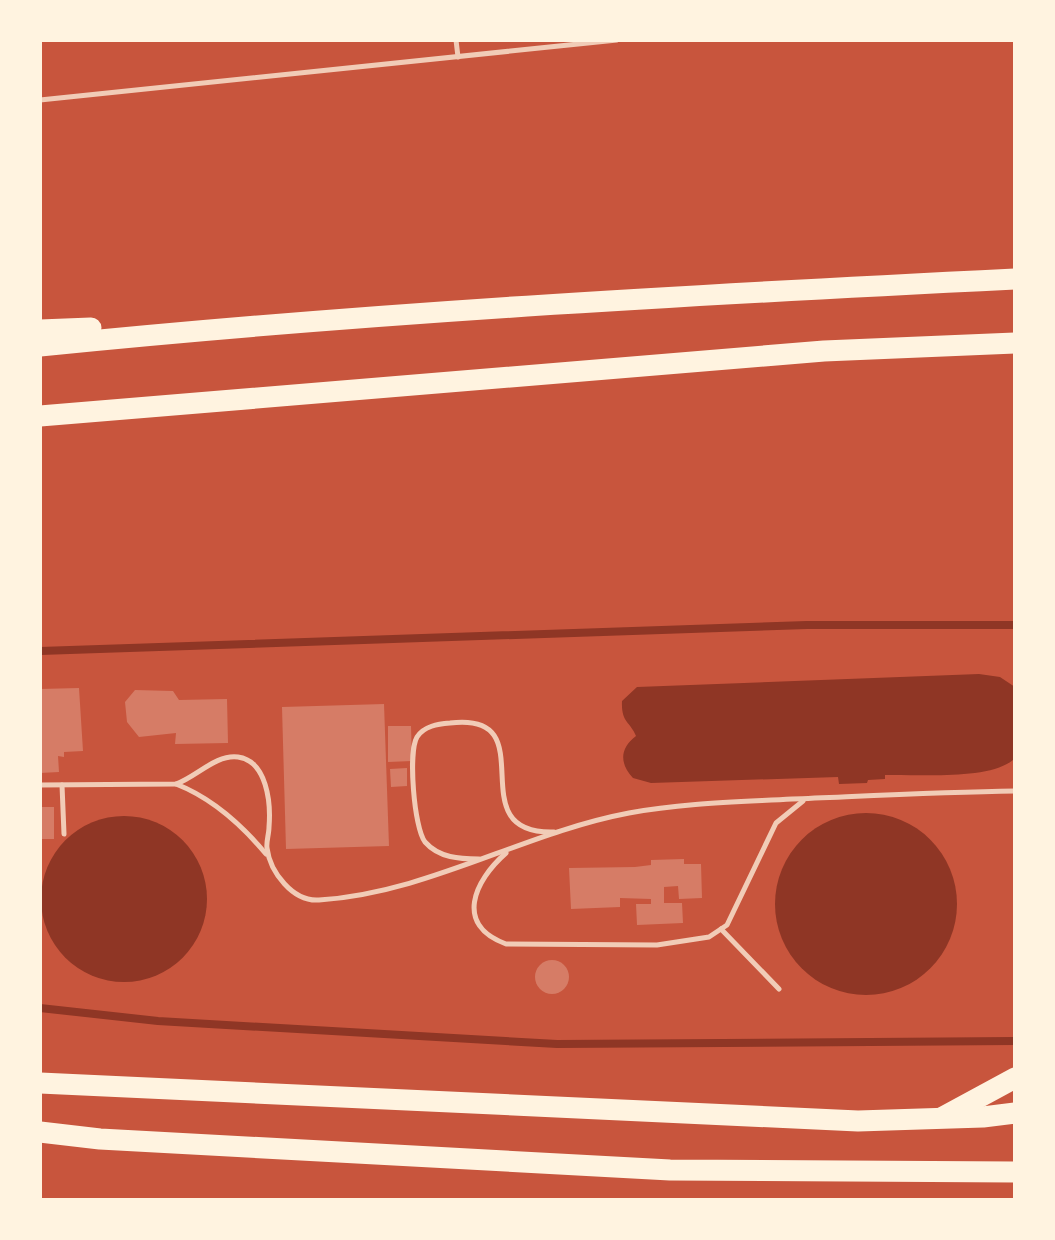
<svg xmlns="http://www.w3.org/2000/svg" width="1055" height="1240" font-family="Lato,sans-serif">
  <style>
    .water { fill: #8f3625 }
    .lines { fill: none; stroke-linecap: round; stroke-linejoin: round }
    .stream { stroke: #8f3625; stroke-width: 8 }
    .building { fill: #d67c66 }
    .service { stroke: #f1ccb7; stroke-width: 5 }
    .motorway { stroke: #fff3e0; stroke-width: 21 }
  </style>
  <rect width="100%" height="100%" fill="#c8553d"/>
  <g class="water">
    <path d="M 979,674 L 1000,677 L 1015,687 L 1015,758 C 993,781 917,774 885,775 L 885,779 L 868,780 L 867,783 L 839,784 L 838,777 L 651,783 L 633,778 C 619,763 620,748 636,736 C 630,721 621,723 622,701 L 637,687 Z"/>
    <circle cx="866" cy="904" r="91"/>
    <circle cx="124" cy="899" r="83"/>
  </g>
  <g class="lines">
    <g class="stream">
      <path d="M 40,651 L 807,625 L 1015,625"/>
      <path d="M 40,1008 L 158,1021 L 557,1044 L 1015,1041"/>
    </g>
  </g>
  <g class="building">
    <path d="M 79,688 L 83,751 L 64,752 L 64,757 L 58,756 L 59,772 L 40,773 L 40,689 Z"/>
    <path d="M 135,690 L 173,691 L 179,700 L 227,699 L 228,743 L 175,744 L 176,733 L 139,737 L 127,722 L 125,702 Z"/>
    <path d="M 384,704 L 389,846 L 286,849 L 282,707 Z"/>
    <path d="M 388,726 L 411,726 L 412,761 L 388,762 Z"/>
    <path d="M 407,768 L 407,786 L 391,787 L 390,769 Z"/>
    <rect x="40" y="807" width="14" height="32"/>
    <path d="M 684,859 L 684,864 L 701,864 L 702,898 L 679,899 L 678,886 L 664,887 L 664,903 L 682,903 L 683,923 L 637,925 L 636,904 L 651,904 L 651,899 L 620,898 L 620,907 L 571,909 L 569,868 L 635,867 L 651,865 L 651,860 Z"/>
    <circle cx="552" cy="977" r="17"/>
  </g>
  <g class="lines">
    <g class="service">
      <path d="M 456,40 L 458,57"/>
      <path d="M 40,100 L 617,40"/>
      <path d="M 176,784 C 212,798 241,824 266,854"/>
      <path d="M 40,785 L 176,784 C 196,777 216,754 238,757 C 267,761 271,803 269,827 C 269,834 266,842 267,848 C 270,872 293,902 319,900 C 428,893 523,833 629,813 C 683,803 738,802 792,799 C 866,796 941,792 1015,791"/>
      <path d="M 62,785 L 64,834"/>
      <path d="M 506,853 C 474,881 454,925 506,944 L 657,945 L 709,937 L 727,925 L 776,823 L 803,801"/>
      <path d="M 479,859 C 460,859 439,858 425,842 C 414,828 408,752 417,737 C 424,726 438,724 450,723 C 549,711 455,835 554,832"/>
      <path d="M 721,929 L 779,989"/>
    </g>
    <g class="motorway">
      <path d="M 40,330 L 91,328"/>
      <path d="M 40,346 C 365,313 689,295 1015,279"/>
      <path d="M 40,416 L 824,351 L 1015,343"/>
      <path d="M 40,1083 L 858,1121 L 983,1117 L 1015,1113"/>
      <path d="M 943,1117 L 1015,1078"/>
      <path d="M 40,1132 L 100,1139 L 670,1170 L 1015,1172"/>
    </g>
  </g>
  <rect width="1055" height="1240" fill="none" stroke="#fff3e0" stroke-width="84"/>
</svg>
